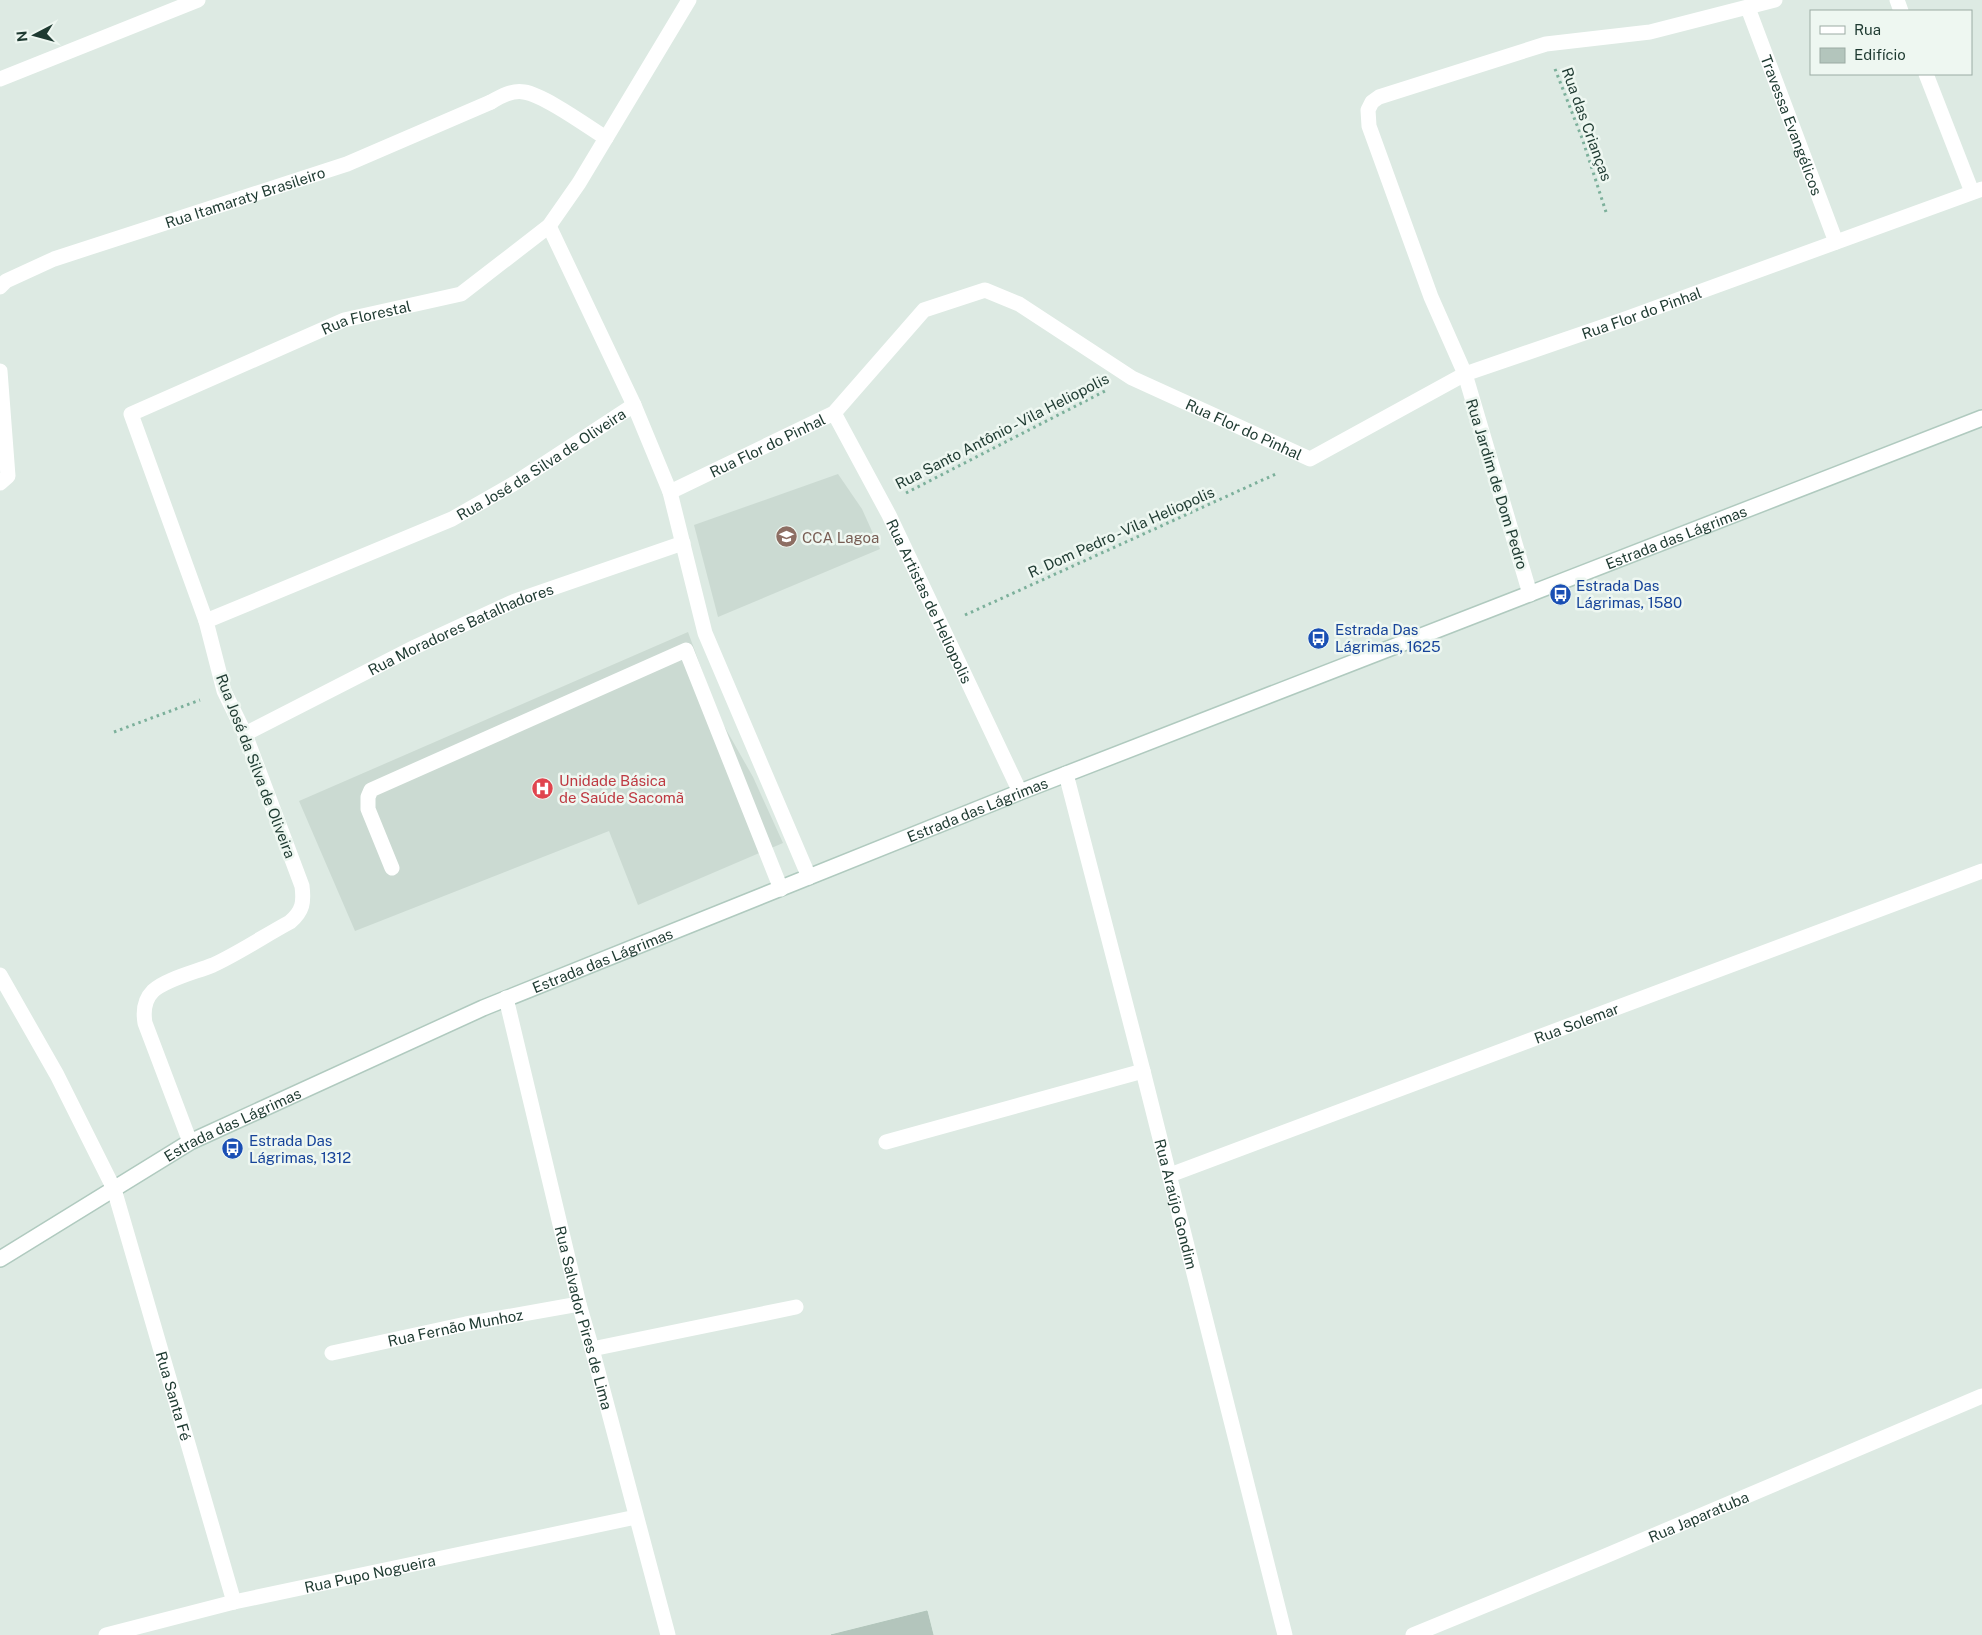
<svg xmlns="http://www.w3.org/2000/svg" width="1982" height="1635" font-family="'Public Sans',sans-serif">
  <style>
    .built { fill: #cbdad2 }
    .building { fill: #b3c5bc; stroke: #b0c4ba }
    .lines { fill: none; stroke-linecap: round; stroke-linejoin: round }
    .secondary-casing { stroke: #b0cabf; stroke-width: 18 }
    .path { stroke: #7cb09b; stroke-width: 3; stroke-dasharray: 2.5 4; stroke-linecap: butt }
    .service { stroke: #fff; stroke-width: 15 }
    .minor { stroke: #fff; stroke-width: 15 }
    .secondary { stroke: #fff; stroke-width: 15 }
    .labels { text-anchor: middle; dominant-baseline: central; stroke-width: 5; stroke-linejoin: round; paint-order: stroke }
    .street-label { font-size: 15px; fill: #1e3a31; stroke: #eef7f1 }
    .education-label { font-size: 15px; fill: #785e54; stroke: #eef7f1; text-anchor: start }
    .transit-label { font-size: 15px; fill: #164399; stroke: #eef7f1; text-anchor: start }
    .health-label { font-size: 15px; fill: #be3a42; stroke: #eef7f1; text-anchor: start }
  </style>
  <rect width="100%" height="100%" fill="#ddeae3"/>
  <g class="built">
    <path d="M 838,474 L 862,509 L 880,549 L 718,617 L 694,525 Z"/>
    <path d="M 688,632 L 719,717 L 753,777 L 783,843 L 638,905 L 609,831 L 355,931 L 299,801 Z"/>
  </g>
  <path class="building" d="M 927,1611 L 933,1635 L 831,1635 Z"/>
  <g class="lines">
    <defs>
      <g id="secondary">
        <path id="s15" d="M 0,1259 L 190,1142 L 483,1008 L 1020,792 L 1982,418"/>
      </g>
    </defs>
    <use href="#secondary" class="secondary-casing"/>
    <g class="path">
      <path d="M 1555,69 L 1582,138 L 1606,212"/>
      <path d="M 906,493 L 1105,391"/>
      <path d="M 965,615 L 1278,473"/>
      <path d="M 114,732 L 200,700"/>
    </g>
    <g class="service">
      <path d="M 491,102 C 501,96 512,90 524,92 C 544,95 587,126 606,138"/>
      <path d="M 392,868 L 368,809 L 368,797 L 371,790 L 686,650 L 781,889"/>
      <path d="M 886,1142 L 1143,1071"/>
      <path d="M 592,1349 L 796,1307"/>
    </g>
    <g class="minor">
      <path d="M 1897,0 L 1901,11"/>
      <path id="s1" d="M 1748,8 L 1836,242"/>
      <path d="M 1926,74 L 1972,192"/>
      <path d="M 0,79 L 198,0"/>
      <path d="M 549,226 L 634,405 L 670,492 L 705,633 L 809,877"/>
      <path id="s2" d="M 0,287 L 6,281 L 54,259 L 347,164 L 491,102"/>
      <path d="M 0,371 L 8,476 L 0,483"/>
      <path id="s3" d="M 834,413 L 889,515 L 1020,792"/>
      <path id="s4" d="M 670,492 L 834,413 L 924,310 L 985,290 L 1019,304 L 1132,378 L 1310,459 L 1465,374 L 1625,319 L 1982,189"/>
      <path d="M 1530,594 L 1465,374 L 1431,297 L 1369,126 L 1368,110 L 1372,102 L 1379,97 L 1546,44 L 1650,32 L 1775,0"/>
      <path id="s5" d="M 206,621 L 131,414 L 344,320 L 461,294 L 549,226 L 579,183 L 689,0"/>
      <path id="s6" d="M 245,734 L 415,647 L 515,601 L 683,543"/>
      <path id="s7" d="M 1066,774 L 1143,1071 L 1285,1635"/>
      <path id="s8" d="M 0,975 L 57,1075 L 114,1189 L 234,1602"/>
      <path id="s9" d="M 506,998 L 579,1304 L 592,1349 L 668,1635"/>
      <path id="s10" d="M 190,1142 L 145,1023 C 143,1011 144,1000 153,991 C 166,979 196,972 213,965 C 239,953 264,936 290,922 C 303,911 304,902 302,886 L 245,734 L 224,691 L 206,621 L 452,519 L 515,483 L 634,405"/>
      <path id="s11" d="M 1170,1175 L 1982,871"/>
      <path id="s12" d="M 332,1353 L 466,1324 L 579,1304"/>
      <path id="s13" d="M 106,1635 L 234,1602 L 636,1517"/>
      <path id="s14" d="M 1413,1635 L 1603,1557 L 1982,1396"/>
    </g>
    <use href="#secondary" class="secondary"/>
  </g>
  <defs>
    <symbol id="school-disc" viewBox="-11 -11 22 22"><circle r="9.5" fill="#8d6e63" stroke="#eef7f1"/><path d="M0-5L7-2L0 1L-7-2ZM-4 1L0 2.5L4 1V4Q0 6-4 4Z" fill="#fff"/></symbol>
    <symbol id="bus-disc" viewBox="-11 -11 22 22"><circle r="9.5" fill="#1a4fb4" stroke="#eef7f1"/><path d="M-5-6H5V4H4V6H2V4H-2V6H-4V4H-5ZM-3.5-4V0h7V-4ZM-3.5 1.2v1.5H-2V1.2ZM2 1.2v1.5H3.5V1.2Z" fill="#fff"/></symbol>
    <symbol id="hospital-disc" viewBox="-11 -11 22 22"><circle r="9.5" fill="#e0444e" stroke="#eef7f1"/><path d="M-5-5h3v3.5h4V-5h3V5h-3V1.5h-4V5h-3Z" fill="#fff"/></symbol>
  </defs>
  <g fill-rule="evenodd">
    <use href="#school-disc" x="774" y="524" width="25" height="25"/>
    <use href="#bus-disc" x="1548" y="582" width="25" height="25"/>
    <use href="#bus-disc" x="1306" y="626" width="25" height="25"/>
    <use href="#hospital-disc" x="530" y="776" width="25" height="25"/>
    <use href="#bus-disc" x="220" y="1136" width="25" height="25"/>
  </g>
  <g class="labels">
    <g class="street-label">
      <text transform="translate(1587 124) rotate(70)">Rua das Crianças</text>
      <text stroke="none"><textPath href="#s1" startOffset="125">Travessa Evangélicos</textPath></text>
      <text stroke="none"><textPath href="#s2" startOffset="262">Rua Itamaraty Brasileiro</textPath></text>
      <text stroke="none"><textPath href="#s4" startOffset="1114">Rua Flor do Pinhal</textPath></text>
      <text stroke="none"><textPath href="#s5" startOffset="475">Rua Florestal</textPath></text>
      <text stroke="none"><textPath href="#s4" startOffset="678">Rua Flor do Pinhal</textPath></text>
      <text transform="translate(1002 431) rotate(-27)">Rua Santo Antônio - Vila Heliopolis</text>
      <text stroke="none"><textPath href="#s4" startOffset="108">Rua Flor do Pinhal</textPath></text>
      <text stroke="none"><textPath href="#s10" startOffset="1009">Rua José da Silva de Oliveira</textPath></text>
      <text transform="translate(1497 484) rotate(73)">Rua Jardim de Dom Pedro</text>
      <text transform="translate(1121 532) rotate(-24)">R. Dom Pedro - Vila Heliopolis</text>
      <text stroke="none"><textPath href="#s15" startOffset="1828">Estrada das Lágrimas</textPath></text>
      <text stroke="none"><textPath href="#s3" startOffset="211">Rua Artistas de Heliopolis</textPath></text>
      <text stroke="none"><textPath href="#s6" startOffset="240">Rua Moradores Batalhadores</textPath></text>
      <text transform="translate(256 766) rotate(69)">Rua José da Silva de Oliveira</text>
      <text stroke="none"><textPath href="#s15" startOffset="1078">Estrada das Lágrimas</textPath></text>
      <text stroke="none"><textPath href="#s15" startOffset="674">Estrada das Lágrimas</textPath></text>
      <text stroke="none"><textPath href="#s11" startOffset="434">Rua Solemar</textPath></text>
      <text stroke="none"><textPath href="#s15" startOffset="269">Estrada das Lágrimas</textPath></text>
      <text stroke="none"><textPath href="#s7" startOffset="444">Rua Araújo Gondim</textPath></text>
      <text stroke="none"><textPath href="#s9" startOffset="329">Rua Salvador Pires de Lima</textPath></text>
      <text stroke="none"><textPath href="#s12" startOffset="126">Rua Fernão Munhoz</textPath></text>
      <text stroke="none"><textPath href="#s8" startOffset="458">Rua Santa Fé</textPath></text>
      <text stroke="none"><textPath href="#s14" startOffset="309">Rua Japaratuba</textPath></text>
      <text stroke="none"><textPath href="#s13" startOffset="271">Rua Pupo Nogueira</textPath></text>
    </g>
    <g class="education-label">
      <text x="802" y="537">CCA Lagoa</text>
    </g>
    <g class="transit-label">
      <text x="1576" y="585">Estrada Das<tspan x="1576" dy="17">Lágrimas, 1580</tspan></text>
      <text x="1335" y="629">Estrada Das<tspan x="1335" dy="17">Lágrimas, 1625</tspan></text>
      <text x="249" y="1140">Estrada Das<tspan x="249" dy="17">Lágrimas, 1312</tspan></text>
    </g>
    <g class="health-label">
      <text x="559" y="780">Unidade Básica<tspan x="559" dy="17">de Saúde Sacomã</tspan></text>
    </g>
  </g>
  <rect x="1810" y="10" width="162" height="65" fill="#eef7f1" stroke="#9baba4"/>
  <rect x="1820" y="26" width="25" height="8" fill="#ffffff" stroke="#9baba4"/>
  <text x="1854" y="35" font-size="15" fill="#1e3a31">Rua</text>
  <rect x="1820" y="48" width="25" height="15" fill="#b3c5bc" stroke="#9baba4"/>
  <text x="1854" y="60" font-size="15" fill="#1e3a31">Edifício</text>
  <g transform="translate(35 35) rotate(264)" stroke="#eef7f1" stroke-width="4" paint-order="stroke">
  <path d="M0-4L9 19L0 12L-9 19Z" fill="#1e3a31"/>
  <text y="-8" font-size="14" font-weight="bold" text-anchor="middle" fill="#1e3a31">N</text>
  </g>
</svg>
